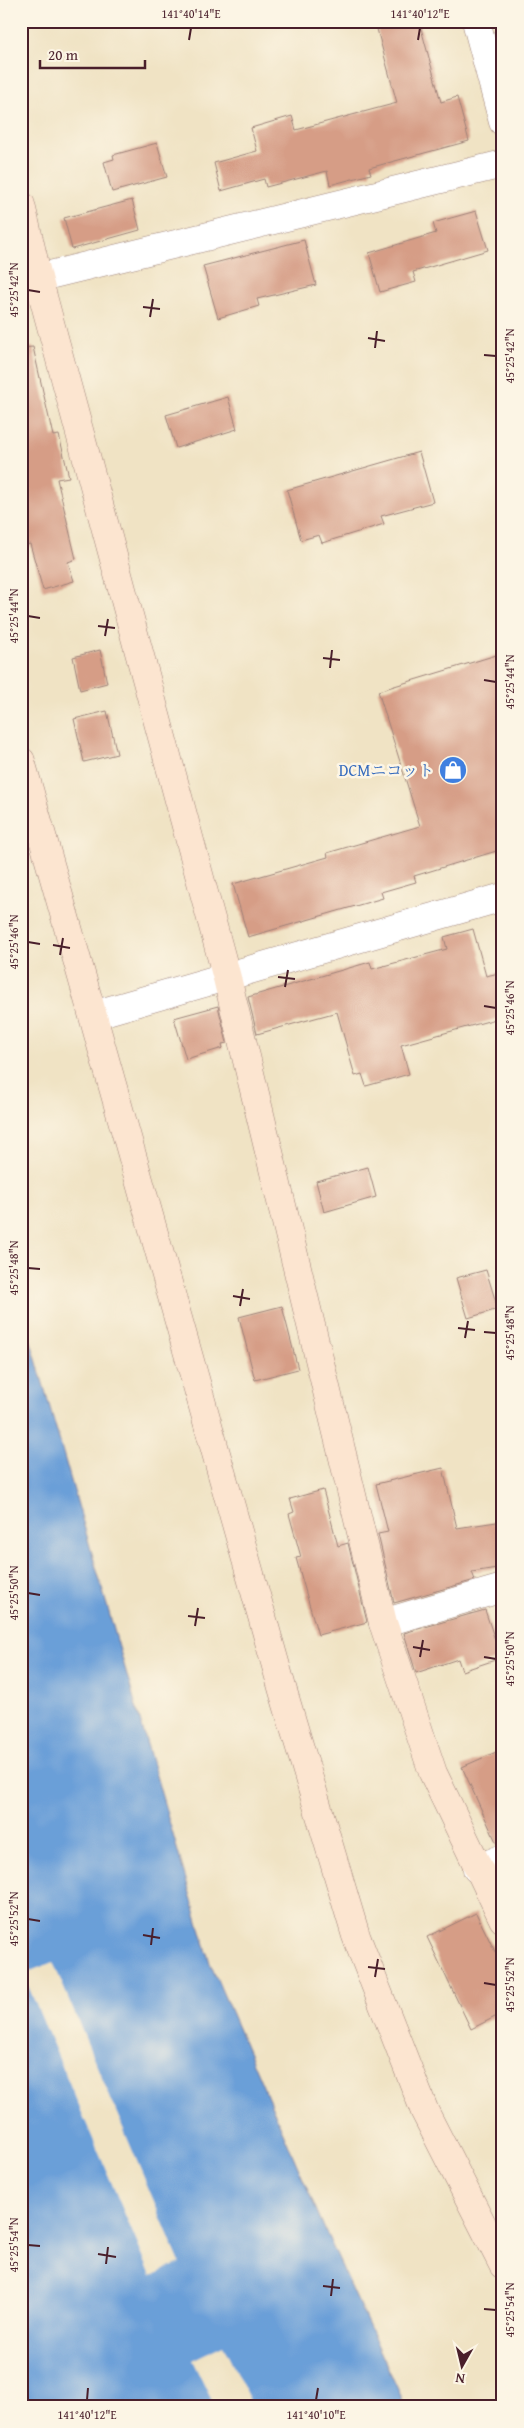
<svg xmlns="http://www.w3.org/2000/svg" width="524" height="2428" font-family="'Gentium Book Plus','Noto Serif JP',serif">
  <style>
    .water { fill: #6b9fd8; stroke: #5a5f82 }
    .pier { fill: #f0e3c4 }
    .building { fill: #d69d86 }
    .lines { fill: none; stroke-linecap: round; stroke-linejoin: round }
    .street-casing { stroke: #9d8178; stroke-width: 29 }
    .secondary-casing { stroke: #9d8178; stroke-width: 29 }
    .street { stroke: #fff; stroke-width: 28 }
    .secondary { stroke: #fce5d0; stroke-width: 28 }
    .ticks { fill: none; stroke: #4a1f2b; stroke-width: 2 }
    .labels { text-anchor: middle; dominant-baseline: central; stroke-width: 5; stroke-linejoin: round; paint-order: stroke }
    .shop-label { font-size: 16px; fill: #366cbe; stroke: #fcf5e5; text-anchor: end }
    .neatline { fill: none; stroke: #4a1f2b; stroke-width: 2 }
    .ticks-label { font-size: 12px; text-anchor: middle; fill: #4a1f2b }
  </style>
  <rect width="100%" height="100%" fill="#fcf5e5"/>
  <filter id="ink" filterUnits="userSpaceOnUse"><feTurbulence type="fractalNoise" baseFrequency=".02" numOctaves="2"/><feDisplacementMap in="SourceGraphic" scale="10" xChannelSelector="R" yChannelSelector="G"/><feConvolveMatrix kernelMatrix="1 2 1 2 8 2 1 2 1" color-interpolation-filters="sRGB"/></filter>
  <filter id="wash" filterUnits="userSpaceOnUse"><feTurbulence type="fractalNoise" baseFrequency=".0096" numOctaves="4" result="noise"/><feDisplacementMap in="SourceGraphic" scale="20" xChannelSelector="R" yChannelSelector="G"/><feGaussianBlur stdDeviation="1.12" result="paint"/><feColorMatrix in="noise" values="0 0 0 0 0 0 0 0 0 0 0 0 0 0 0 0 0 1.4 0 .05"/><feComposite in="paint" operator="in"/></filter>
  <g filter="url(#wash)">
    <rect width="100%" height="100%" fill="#f0e3c4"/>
    <path class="water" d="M 21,1307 L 210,1963 L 325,2230 L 406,2407 L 21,2407 Z"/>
    <g class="pier">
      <path d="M 53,1962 L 180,2263 L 151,2276 L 23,1974 Z"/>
      <path d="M 223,2345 L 253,2407 L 215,2407 L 192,2360 Z"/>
    </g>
    <g id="blocks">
      <g class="building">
        <path d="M 406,21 L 419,21 L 441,102 L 457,97 L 469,141 L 369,168 L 371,174 L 330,185 L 327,171 L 266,187 L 264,179 L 221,191 L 214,163 L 257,151 L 251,128 L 292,116 L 296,130 L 397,103 L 377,29 Z"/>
        <path d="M 157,143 L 167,177 L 112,192 L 104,162 L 114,159 L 113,155 Z"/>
        <path d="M 132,200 L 140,230 L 72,249 L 64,218 Z"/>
        <path d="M 476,211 L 488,250 L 413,272 L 416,282 L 380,292 L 369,253 L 436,233 L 433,223 Z"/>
        <path d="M 304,240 L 316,285 L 257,299 L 259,306 L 218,318 L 203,266 Z"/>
        <path d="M 33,347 L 53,436 L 59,435 L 69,477 L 57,479 L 76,559 L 68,562 L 74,581 L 43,590 L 30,544 L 21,546 L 21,348 Z"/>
        <path d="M 228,397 L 237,429 L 176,448 L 166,415 Z"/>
        <path d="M 419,452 L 433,502 L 381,516 L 384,524 L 322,543 L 319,535 L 301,540 L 287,490 Z"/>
        <path d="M 100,650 L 107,683 L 80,690 L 73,657 Z"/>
        <path d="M 503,653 L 503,849 L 414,876 L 416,882 L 381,892 L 383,898 L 248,937 L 233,884 L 328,857 L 327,853 L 420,826 L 378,691 Z"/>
        <path d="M 107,711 L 117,754 L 84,762 L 74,719 Z"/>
        <path d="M 473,929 L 486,976 L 503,972 L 503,1017 L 401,1045 L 409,1074 L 366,1086 L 362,1074 L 355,1076 L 337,1012 L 257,1034 L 248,997 L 370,962 L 372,969 L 447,949 L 444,937 Z"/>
        <path d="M 218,1006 L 227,1043 L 222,1044 L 223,1048 L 186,1059 L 174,1018 Z"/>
        <path d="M 368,1167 L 376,1197 L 324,1212 L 316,1181 Z"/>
        <path d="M 486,1270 L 498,1309 L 468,1318 L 456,1278 Z"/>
        <path d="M 282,1306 L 298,1369 L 255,1380 L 239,1317 Z"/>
        <path d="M 443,1468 L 457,1528 L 503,1521 L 503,1567 L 472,1572 L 475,1580 L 394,1603 L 378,1534 L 388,1532 L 376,1484 Z"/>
        <path d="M 323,1490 L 338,1546 L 348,1543 L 367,1622 L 318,1635 L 296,1558 L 301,1557 L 289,1514 L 294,1512 L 290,1499 Z"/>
        <path d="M 485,1610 L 501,1658 L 462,1671 L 458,1659 L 416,1673 L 404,1633 Z"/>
        <path d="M 503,1749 L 503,1843 L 497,1844 L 462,1767 Z"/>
        <path d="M 476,1913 L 503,1968 L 503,2013 L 471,2029 L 427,1937 Z"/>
      </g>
    </g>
  </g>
  <g filter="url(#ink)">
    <use href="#blocks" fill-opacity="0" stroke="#9d8178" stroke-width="1"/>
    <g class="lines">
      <defs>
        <g id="street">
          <path d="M 476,21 L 503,122"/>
          <path d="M 21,282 L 503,164"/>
          <path d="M 93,1015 L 503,897"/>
          <path d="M 383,1623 L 503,1588"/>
          <path d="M 477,1869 L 503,1858"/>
        </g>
        <g id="secondary">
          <path d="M 21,205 L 38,278 L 227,978 L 383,1623 L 433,1773 L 503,1919"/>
          <path d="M 21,761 L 283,1691 L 356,1936 L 425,2112 L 503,2265"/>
        </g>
      </defs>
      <use href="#street" class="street-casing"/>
      <use href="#secondary" class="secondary-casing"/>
      <use href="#street" class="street"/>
      <use href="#secondary" class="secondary"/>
    </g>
  </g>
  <path class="ticks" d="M 189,40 L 191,28M 418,40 L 420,28M 28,290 L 40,292M 143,307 L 160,309M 150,317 L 153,299M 368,338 L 385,341M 375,348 L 377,331M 484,355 L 496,356M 28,616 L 40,618M 98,626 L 115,628M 105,636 L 108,619M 323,658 L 340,660M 330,668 L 332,650M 484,680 L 496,682M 28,942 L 40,944M 53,945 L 70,948M 60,955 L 63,938M 278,977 L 295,979M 285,987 L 288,970M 484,1006 L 496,1008M 28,1268 L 40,1269M 233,1296 L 250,1299M 240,1306 L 243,1289M 458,1328 L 475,1330M 484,1332 L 496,1333M 465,1338 L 468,1321M 28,1593 L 40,1595M 188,1616 L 205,1618M 195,1626 L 198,1608M 413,1647 L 430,1650M 420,1657 L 423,1640M 484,1657 L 496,1659M 28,1919 L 40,1921M 143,1935 L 160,1938M 151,1945 L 153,1928M 368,1967 L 385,1969M 375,1977 L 378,1959M 484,1983 L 496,1985M 28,2245 L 40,2246M 98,2254 L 116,2257M 106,2264 L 108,2247M 323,2286 L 340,2288M 331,2296 L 333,2279M 484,2309 L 496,2310M 87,2400 L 88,2388M 316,2400 L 318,2388"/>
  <defs>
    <symbol id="shop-disc" viewBox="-11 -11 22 22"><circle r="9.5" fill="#3f7fe0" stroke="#fcf5e5"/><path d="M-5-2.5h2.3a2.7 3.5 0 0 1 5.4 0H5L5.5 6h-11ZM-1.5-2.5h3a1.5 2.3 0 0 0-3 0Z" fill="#fff"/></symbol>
  </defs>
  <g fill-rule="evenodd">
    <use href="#shop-disc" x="437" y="754" width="32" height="32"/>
  </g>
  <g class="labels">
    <g class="shop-label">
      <text x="434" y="770">DCMニコット</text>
    </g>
  </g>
  <rect width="524" height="2428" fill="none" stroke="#fcf5e5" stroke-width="55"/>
  <g transform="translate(462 2366) rotate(188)" stroke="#fcf5e5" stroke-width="4" paint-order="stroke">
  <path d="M0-4L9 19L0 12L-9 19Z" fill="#4a1f2b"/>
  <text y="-8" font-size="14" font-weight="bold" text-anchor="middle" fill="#4a1f2b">N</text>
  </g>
  <path d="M40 60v8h105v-8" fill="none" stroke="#4a1f2b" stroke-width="2.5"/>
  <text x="48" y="60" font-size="15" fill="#4a1f2b" stroke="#fcf5e5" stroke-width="4" paint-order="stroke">20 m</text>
  <rect x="28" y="28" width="468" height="2372" class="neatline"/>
  <g class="ticks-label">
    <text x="191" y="18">141°40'14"E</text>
    <text x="420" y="18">141°40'12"E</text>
    <text transform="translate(14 290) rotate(-90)" y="4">45°25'42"N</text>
    <text transform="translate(510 356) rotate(-90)" y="4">45°25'42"N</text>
    <text transform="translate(14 616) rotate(-90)" y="4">45°25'44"N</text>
    <text transform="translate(510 682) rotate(-90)" y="4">45°25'44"N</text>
    <text transform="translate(14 942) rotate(-90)" y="4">45°25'46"N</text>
    <text transform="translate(510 1008) rotate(-90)" y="4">45°25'46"N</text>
    <text transform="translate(14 1268) rotate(-90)" y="4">45°25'48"N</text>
    <text transform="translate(510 1333) rotate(-90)" y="4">45°25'48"N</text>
    <text transform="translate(14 1593) rotate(-90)" y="4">45°25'50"N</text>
    <text transform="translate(510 1659) rotate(-90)" y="4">45°25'50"N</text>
    <text transform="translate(14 1919) rotate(-90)" y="4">45°25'52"N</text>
    <text transform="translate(510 1985) rotate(-90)" y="4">45°25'52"N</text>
    <text transform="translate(14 2245) rotate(-90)" y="4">45°25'54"N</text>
    <text transform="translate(510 2310) rotate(-90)" y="4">45°25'54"N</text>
    <text x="87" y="2419">141°40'12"E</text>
    <text x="316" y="2419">141°40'10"E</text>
  </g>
</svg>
